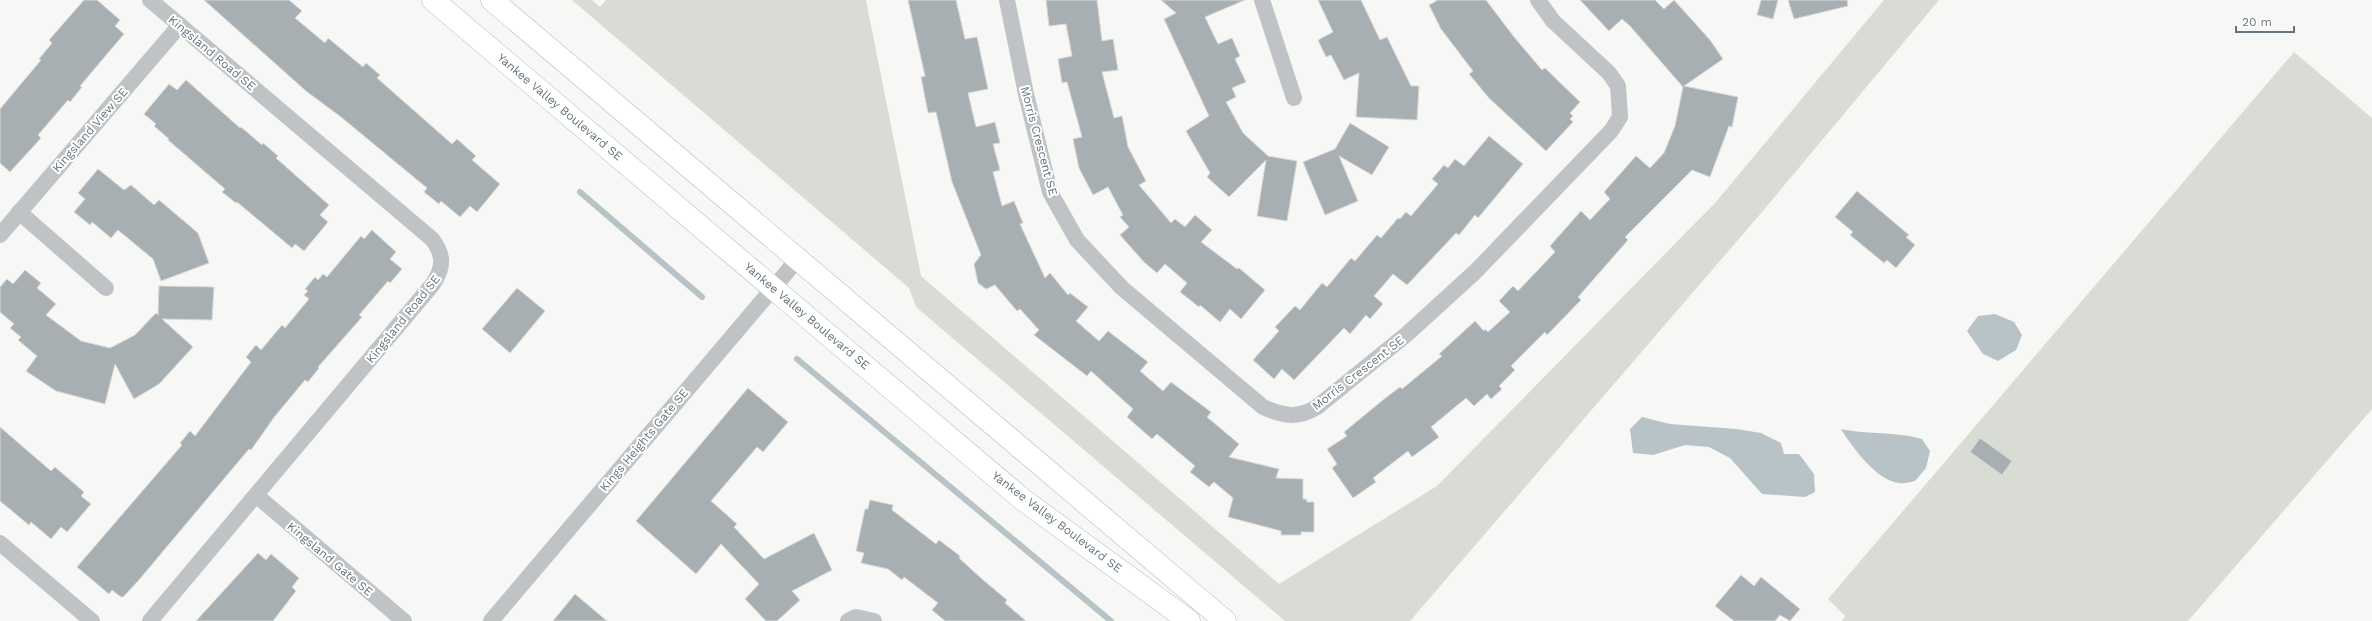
<svg xmlns="http://www.w3.org/2000/svg" width="2372" height="621" font-family="'Work Sans',sans-serif">
  <style>
    .green { fill: #d8dcd4 }
    .water { fill: #b7c3c6 }
    .lines { fill: none; stroke-linecap: round; stroke-linejoin: round }
    .stream { stroke: #b7c3c6; stroke-width: 6 }
    .building { fill: #a7afb3; stroke: #d9d9d7 }
    .secondary-casing { stroke: #b1b7bb; stroke-width: 23 }
    .street { stroke: #bfc3c6; stroke-width: 16 }
    .secondary { stroke: #fff; stroke-width: 22 }
    .labels { text-anchor: middle; dominant-baseline: central; stroke-width: 4; stroke-linejoin: round; paint-order: stroke }
    .street-label { font-size: 12px; fill: #65757d; stroke: #fff }
  </style>
  <rect width="100%" height="100%" fill="#f7f7f5"/>
  <g class="green">
    <path d="M 572,0 L 592,0 L 600,7 L 606,0 L 866,0 L 921,276 L 1279,584 L 1437,486 L 1715,203 L 1884,0 L 1939,0 L 1762,212 L 1410,621 L 1285,621 L 916,307 L 909,288 Z"/>
    <path d="M 2294,52 L 2372,118 L 2372,409 L 2188,621 L 1842,621 L 1845,616 L 1828,599 Z"/>
  </g>
  <g class="water">
    <path d="M 1995,314 L 2014,322 L 2022,335 L 2016,350 L 1998,361 L 1983,354 L 1967,331 L 1978,316 Z"/>
    <path d="M 1642,417 L 1670,424 L 1736,429 L 1761,433 L 1781,443 L 1784,454 L 1799,454 L 1814,474 L 1815,492 L 1805,497 L 1762,494 L 1730,458 L 1709,447 L 1685,445 L 1653,455 L 1633,453 L 1630,429 Z"/>
    <path d="M 1841,429 C 1868,435 1896,431 1922,439 L 1930,451 L 1926,468 L 1915,481 C 1910,482 1904,484 1899,483 C 1877,481 1852,447 1841,429 Z"/>
  </g>
  <g class="lines">
    <g class="stream">
      <path d="M 580,192 L 702,297"/>
      <path d="M 797,359 L 1111,621"/>
    </g>
  </g>
  <g class="building">
    <path d="M 84,0 L 97,0 L 120,20 L 115,26 L 124,34 L 80,86 L 82,87 L 70,102 L 68,100 L 38,135 L 41,138 L 10,172 L 0,163 L 0,109 L 41,60 L 39,59 L 52,43 L 49,40 Z"/>
    <path d="M 204,0 L 289,0 L 302,11 L 295,18 L 325,43 L 328,38 L 363,67 L 366,63 L 380,75 L 377,78 L 452,144 L 457,139 L 476,156 L 472,160 L 500,184 L 477,212 L 470,206 L 460,217 L 441,201 L 439,204 L 424,192 L 427,188 L 341,117 L 306,91 Z"/>
    <path d="M 908,0 L 956,0 L 965,39 L 977,37 L 988,89 L 968,93 L 976,127 L 995,122 L 1000,143 L 993,144 L 1000,170 L 993,172 L 1002,206 L 1014,201 L 1023,223 L 1020,224 L 1045,278 L 1050,273 L 1068,295 L 1070,293 L 1088,307 L 1076,321 L 1099,341 L 1108,331 L 1148,362 L 1140,371 L 1163,391 L 1171,382 L 1211,412 L 1207,417 L 1239,444 L 1229,457 L 1279,469 L 1276,478 L 1303,479 L 1303,499 L 1306,499 L 1307,502 L 1314,502 L 1314,532 L 1301,532 L 1301,535 L 1281,535 L 1281,531 L 1228,517 L 1233,498 L 1214,482 L 1209,487 L 1190,472 L 1195,466 L 1157,434 L 1152,439 L 1127,417 L 1133,409 L 1091,371 L 1087,376 L 1034,335 L 1039,330 L 1020,309 L 1017,311 L 995,285 L 986,289 L 978,283 L 974,264 L 981,255 L 952,182 L 936,112 L 928,113 L 921,77 L 925,76 Z"/>
    <path d="M 1046,0 L 1097,0 L 1102,41 L 1113,39 L 1118,70 L 1102,72 L 1114,118 L 1122,116 L 1128,147 L 1146,181 L 1139,185 L 1171,223 L 1175,219 L 1185,227 L 1195,215 L 1212,230 L 1201,242 L 1237,269 L 1239,268 L 1265,290 L 1241,319 L 1230,309 L 1220,322 L 1200,305 L 1199,307 L 1180,292 L 1187,283 L 1165,264 L 1157,273 L 1144,262 L 1120,235 L 1129,227 L 1120,217 L 1123,215 L 1108,187 L 1093,195 L 1079,168 L 1073,139 L 1082,137 L 1067,82 L 1062,83 L 1058,59 L 1072,56 L 1066,24 L 1049,26 Z"/>
    <path d="M 1161,0 L 1245,0 L 1205,17 L 1218,44 L 1232,38 L 1240,56 L 1235,59 L 1246,82 L 1232,88 L 1236,97 L 1226,102 L 1243,133 L 1268,156 L 1297,161 L 1287,221 L 1257,216 L 1266,160 L 1229,197 L 1207,177 L 1210,173 L 1186,131 L 1209,116 L 1164,19 L 1176,13 Z"/>
    <path d="M 1318,0 L 1361,0 L 1380,40 L 1387,37 L 1411,86 L 1419,86 L 1417,120 L 1356,117 L 1359,73 L 1344,80 L 1331,55 L 1326,57 L 1318,40 L 1333,32 Z"/>
    <path d="M 1438,0 L 1486,0 L 1514,37 L 1542,70 L 1545,68 L 1580,102 L 1570,113 L 1573,116 L 1570,119 L 1573,122 L 1546,151 L 1489,98 L 1469,74 L 1473,71 L 1441,29 L 1429,5 Z"/>
    <path d="M 1580,0 L 1655,0 L 1664,9 L 1674,0 L 1710,40 L 1723,59 L 1684,86 L 1738,97 L 1732,127 L 1729,126 L 1710,177 L 1692,170 L 1625,237 L 1628,240 L 1578,297 L 1581,300 L 1547,335 L 1545,332 L 1511,366 L 1515,370 L 1499,386 L 1502,389 L 1491,399 L 1487,394 L 1474,406 L 1466,398 L 1431,427 L 1439,437 L 1412,457 L 1408,451 L 1373,478 L 1376,482 L 1353,498 L 1332,468 L 1337,464 L 1327,449 L 1347,436 L 1344,432 L 1383,400 L 1400,387 L 1402,389 L 1442,356 L 1439,354 L 1475,321 L 1484,331 L 1485,329 L 1488,332 L 1510,312 L 1499,301 L 1513,286 L 1518,291 L 1555,252 L 1550,246 L 1581,211 L 1590,220 L 1610,199 L 1604,192 L 1636,156 L 1650,168 L 1664,153 L 1675,126 L 1683,87 L 1630,26 L 1622,19 L 1609,31 Z"/>
    <path d="M 1761,0 L 1778,0 L 1773,19 L 1757,15 Z"/>
    <path d="M 1788,0 L 1847,0 L 1848,6 L 1794,19 Z"/>
    <path d="M 186,80 L 240,128 L 241,127 L 262,145 L 263,143 L 278,156 L 276,158 L 329,205 L 320,215 L 328,222 L 304,251 L 295,244 L 292,248 L 237,202 L 236,203 L 222,192 L 225,189 L 168,140 L 169,139 L 154,126 L 156,124 L 144,114 L 169,84 L 177,90 Z"/>
    <path d="M 1350,123 L 1389,147 L 1372,175 L 1339,156 L 1358,201 L 1325,215 L 1303,162 L 1335,149 Z"/>
    <path d="M 1489,136 L 1523,164 L 1478,218 L 1475,215 L 1459,235 L 1456,233 L 1407,285 L 1393,274 L 1374,296 L 1383,304 L 1370,319 L 1366,315 L 1350,334 L 1344,328 L 1294,380 L 1282,369 L 1274,379 L 1253,360 L 1279,331 L 1275,327 L 1295,306 L 1300,310 L 1322,283 L 1327,287 L 1351,258 L 1355,261 L 1377,235 L 1381,238 L 1398,218 L 1400,219 L 1406,212 L 1411,216 L 1438,184 L 1432,179 L 1444,165 L 1448,168 L 1455,159 L 1464,166 Z"/>
    <path d="M 98,169 L 124,190 L 131,185 L 154,205 L 159,200 L 198,233 L 209,263 L 161,281 L 153,259 L 118,230 L 111,238 L 92,222 L 90,225 L 74,212 L 85,199 L 78,193 Z"/>
    <path d="M 1857,191 L 1909,235 L 1906,237 L 1915,245 L 1896,268 L 1887,260 L 1884,263 L 1850,235 L 1853,232 L 1835,217 Z"/>
    <path d="M 372,230 L 396,252 L 390,259 L 402,269 L 390,283 L 388,281 L 359,315 L 362,317 L 318,367 L 319,368 L 308,382 L 305,380 L 275,416 L 251,450 L 249,449 L 138,581 L 123,597 L 121,597 L 112,590 L 109,594 L 77,567 L 182,445 L 180,443 L 190,431 L 195,436 L 251,362 L 246,357 L 256,345 L 261,350 L 282,325 L 285,328 L 309,299 L 304,295 L 308,291 L 305,289 L 315,277 L 318,280 L 323,274 L 327,277 L 361,236 L 364,239 Z"/>
    <path d="M 25,270 L 41,283 L 37,288 L 56,304 L 46,315 L 81,341 L 110,348 L 135,335 L 156,313 L 158,315 L 159,286 L 214,287 L 212,320 L 162,319 L 193,347 L 159,384 L 134,399 L 115,364 L 105,404 L 56,391 L 26,371 L 37,356 L 18,340 L 21,337 L 10,328 L 14,324 L 0,312 L 0,287 L 7,279 L 13,284 Z"/>
    <path d="M 517,288 L 545,311 L 510,353 L 482,329 Z"/>
    <path d="M 748,388 L 788,422 L 763,452 L 757,447 L 711,501 L 737,524 L 734,527 L 764,559 L 814,533 L 832,570 L 792,591 L 800,600 L 777,621 L 766,621 L 745,599 L 759,584 L 721,544 L 696,574 L 636,521 Z"/>
    <path d="M 0,427 L 51,471 L 55,467 L 84,492 L 81,496 L 91,504 L 67,532 L 61,527 L 51,539 L 31,522 L 29,525 L 0,501 Z"/>
    <path d="M 1980,438 L 2012,461 L 2002,475 L 1970,452 Z"/>
    <path d="M 870,500 L 893,505 L 892,510 L 936,544 L 939,540 L 960,556 L 959,558 L 982,579 L 1007,600 L 1005,603 L 1026,621 L 945,621 L 932,610 L 938,603 L 904,577 L 902,580 L 888,569 L 861,563 L 864,553 L 856,551 L 865,509 L 868,509 Z"/>
    <path d="M 258,553 L 266,560 L 271,554 L 299,578 L 292,587 L 296,591 L 273,621 L 196,621 Z"/>
    <path d="M 1741,575 L 1754,586 L 1761,577 L 1800,609 L 1790,621 L 1780,615 L 1775,621 L 1734,621 L 1715,606 Z"/>
    <path d="M 575,594 L 607,621 L 553,621 Z"/>
  </g>
  <g class="lines">
    <defs>
      <g id="secondary">
        <path d="M 433,0 L 1022,499 L 1189,621"/>
        <path d="M 492,0 L 1225,621"/>
      </g>
    </defs>
    <use href="#secondary" class="secondary-casing"/>
    <g class="street">
      <path d="M 1007,0 L 1026,94 L 1050,192 L 1077,240 L 1122,288 L 1263,407 C 1283,416 1298,419 1317,407 L 1407,334 L 1475,272 L 1611,131 L 1620,117 L 1618,86 L 1609,73 L 1553,21 L 1538,0"/>
      <path d="M 1262,0 L 1294,98"/>
      <path d="M 19,212 L 106,288"/>
      <path d="M 0,235 L 180,25"/>
      <path d="M 257,496 L 404,621"/>
      <path d="M 0,543 L 92,621"/>
      <path d="M 150,621 L 433,284 C 444,267 444,255 432,239 L 150,0"/>
      <path d="M 491,621 L 797,260"/>
      <path d="M 848,621 L 856,617 L 874,621"/>
    </g>
    <use href="#secondary" class="secondary"/>
  </g>
  <g class="labels">
    <g class="street-label">
      <text transform="translate(212 53) rotate(40)">Kingsland Road SE</text>
      <text transform="translate(560 107) rotate(40)">Yankee Valley Boulevard SE</text>
      <text transform="translate(90 130) rotate(-49)">Kingsland View SE</text>
      <text transform="translate(1039 141) rotate(75)">Morris Crescent SE</text>
      <text transform="translate(807 316) rotate(40)">Yankee Valley Boulevard SE</text>
      <text transform="translate(403 319) rotate(-51)">Kingsland Road SE</text>
      <text transform="translate(1358 373) rotate(-38)">Morris Crescent SE</text>
      <text transform="translate(644 440) rotate(-50)">Kings Heights Gate SE</text>
      <text transform="translate(1057 522) rotate(37)">Yankee Valley Boulevard SE</text>
      <text transform="translate(330 559) rotate(40)">Kingsland Gate SE</text>
    </g>
  </g>
  <path d="M2236 26v6h58v-6" fill="none" stroke="#65757d" stroke-width="2"/>
  <text x="2242" y="26" font-size="12" fill="#65757d" stroke="#ffffff" stroke-width="3" paint-order="stroke">20 m</text>
</svg>
